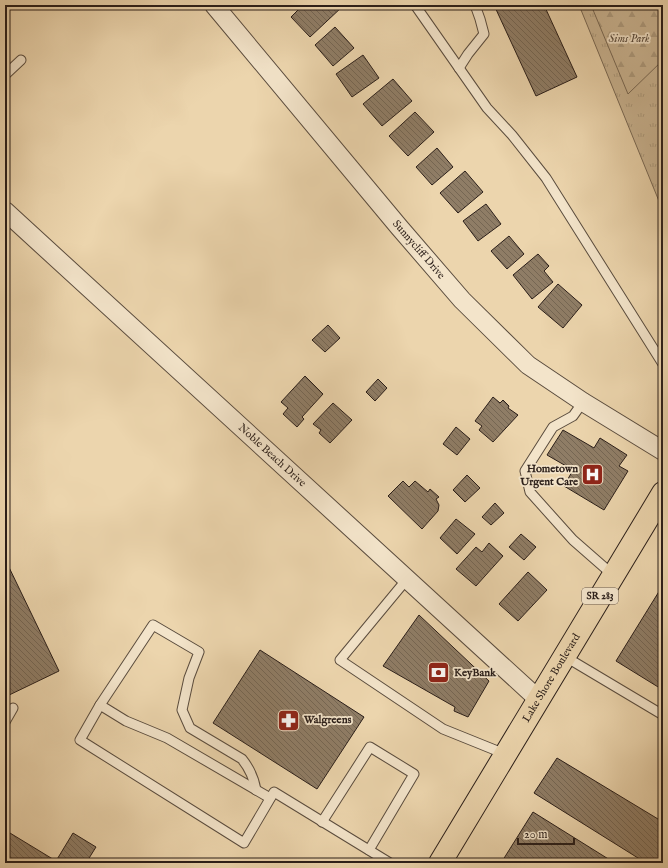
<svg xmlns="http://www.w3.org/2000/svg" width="668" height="868" font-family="'IM FELL English',serif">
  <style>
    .grass { fill: url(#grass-tufts); stroke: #7a6a56 }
    .forest { fill: url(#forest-firs); stroke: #7a6a56 }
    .building { fill: url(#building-back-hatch); stroke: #2a1e19 }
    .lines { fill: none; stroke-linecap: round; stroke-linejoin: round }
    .service-casing { stroke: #5a4c3e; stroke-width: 11 }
    .minor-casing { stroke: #5a4c3e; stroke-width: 20 }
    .primary-casing { stroke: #2a1e19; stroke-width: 24 }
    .service { stroke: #f3e4ca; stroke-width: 9 }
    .minor { stroke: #f3e4ca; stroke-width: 18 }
    .primary { stroke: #ecd5ad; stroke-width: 22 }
    .labels { text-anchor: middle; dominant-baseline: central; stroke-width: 3.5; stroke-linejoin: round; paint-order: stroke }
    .shield { fill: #f3e4ca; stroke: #66594e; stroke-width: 1 }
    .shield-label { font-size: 10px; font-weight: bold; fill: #2a1e19 }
    .park-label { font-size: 11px; font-style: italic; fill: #5a4c3e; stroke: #f3e4ca }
    .street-label { font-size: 11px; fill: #2a1e19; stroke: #f3e4ca }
    .poi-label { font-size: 11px; font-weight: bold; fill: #2a1e19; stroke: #f3e4ca; text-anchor: start }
  </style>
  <defs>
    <pattern id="grass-tufts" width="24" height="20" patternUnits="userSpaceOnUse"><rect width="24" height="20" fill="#cbb694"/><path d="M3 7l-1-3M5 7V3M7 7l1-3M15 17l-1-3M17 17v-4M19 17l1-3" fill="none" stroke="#ae9c7f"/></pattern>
    <pattern id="forest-firs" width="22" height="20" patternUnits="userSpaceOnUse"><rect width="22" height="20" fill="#cbb694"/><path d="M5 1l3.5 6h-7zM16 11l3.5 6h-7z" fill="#ae9c7f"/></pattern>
    <pattern id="building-back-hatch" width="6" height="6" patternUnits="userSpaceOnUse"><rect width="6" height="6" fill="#8f7d66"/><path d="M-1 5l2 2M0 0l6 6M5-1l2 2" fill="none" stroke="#756653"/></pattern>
  </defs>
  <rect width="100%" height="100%" fill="#ecd5ad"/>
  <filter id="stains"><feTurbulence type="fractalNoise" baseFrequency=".005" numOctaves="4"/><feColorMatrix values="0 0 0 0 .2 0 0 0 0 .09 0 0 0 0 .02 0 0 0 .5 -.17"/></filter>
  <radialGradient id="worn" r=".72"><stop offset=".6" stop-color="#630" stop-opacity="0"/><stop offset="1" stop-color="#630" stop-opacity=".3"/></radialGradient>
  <path class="grass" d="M 579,5 L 663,5 L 663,211 Z"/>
  <path class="forest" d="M 591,5 L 663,5 L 663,60 L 628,94 Z"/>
  <g class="building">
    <path d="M 303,5 L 342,5 L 343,6 L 310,37 L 291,17 Z"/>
    <path d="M 494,5 L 544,5 L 577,77 L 536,96 Z"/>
    <path d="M 335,27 L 354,48 L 333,66 L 315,45 Z"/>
    <path d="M 363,55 L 379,78 L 352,97 L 336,74 Z"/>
    <path d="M 393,79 L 412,101 L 382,126 L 363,104 Z"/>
    <path d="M 415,112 L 434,132 L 408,156 L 389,136 Z"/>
    <path d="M 437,148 L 453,167 L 432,185 L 416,167 Z"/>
    <path d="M 465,171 L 483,192 L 458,213 L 440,193 Z"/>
    <path d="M 486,204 L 501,224 L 478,241 L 463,221 Z"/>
    <path d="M 509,236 L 524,254 L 507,269 L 491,251 Z"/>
    <path d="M 538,254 L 549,266 L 544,271 L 553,282 L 532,299 L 513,275 Z"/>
    <path d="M 558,284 L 582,305 L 563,328 L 538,307 Z"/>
    <path d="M 328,325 L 340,338 L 325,352 L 312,340 Z"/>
    <path d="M 305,376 L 323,394 L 302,417 L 304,419 L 297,427 L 283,414 L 288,408 L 281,402 Z"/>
    <path d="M 378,379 L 387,388 L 375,401 L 366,392 Z"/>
    <path d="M 493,397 L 500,403 L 503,400 L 509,406 L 508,408 L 518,415 L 493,442 L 479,430 L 482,426 L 475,421 Z"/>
    <path d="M 333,403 L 352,420 L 330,443 L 319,433 L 321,430 L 313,424 Z"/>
    <path d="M 456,427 L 470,439 L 457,455 L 443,444 Z"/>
    <path d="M 563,430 L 594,448 L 600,438 L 627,455 L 619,466 L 628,471 L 604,510 L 564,486 L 573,470 L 547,455 Z"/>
    <path d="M 467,475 L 480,488 L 465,502 L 453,490 Z"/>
    <path d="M 403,481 L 409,487 L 415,481 L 428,492 L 430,489 L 439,497 L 436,499 L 439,505 L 438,511 L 422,529 L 388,496 Z"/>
    <path d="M 495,503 L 504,513 L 491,525 L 482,517 Z"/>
    <path d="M 456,519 L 475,534 L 457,554 L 440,538 Z"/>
    <path d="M 521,534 L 536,547 L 524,560 L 509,547 Z"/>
    <path d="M 489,543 L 503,556 L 476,586 L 456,569 L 476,547 L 482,552 Z"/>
    <path d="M 5,559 L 59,671 L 5,697 Z"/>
    <path d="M 528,572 L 547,590 L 518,621 L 499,604 Z"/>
    <path d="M 663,585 L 663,690 L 616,661 Z"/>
    <path d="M 419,615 L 489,681 L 468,717 L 454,711 L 455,707 L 383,666 Z"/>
    <path d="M 260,650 L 364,717 L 317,789 L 213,723 Z"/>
    <path d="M 557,758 L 663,822 L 663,863 L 646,863 L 534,793 Z"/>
    <path d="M 533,812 L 610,860 L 608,863 L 501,863 Z"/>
    <path d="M 5,830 L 56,861 L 73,833 L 96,847 L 86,863 L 5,863 Z"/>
  </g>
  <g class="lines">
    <defs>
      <g id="service">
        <path d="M 415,5 L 487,108 L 512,135 L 546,178 L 663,364"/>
        <path d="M 459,68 L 468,54 L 484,34 L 480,19 L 475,5"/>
        <path d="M 5,75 L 21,60"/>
        <path d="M 583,402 L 573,416 L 553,427 L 525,471 L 530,492 L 573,540 L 613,575"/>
        <path d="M 407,579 L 340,660 L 443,729 L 505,754"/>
        <path d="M 564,656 L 663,715"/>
        <path d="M 100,705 L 126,721 L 167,738 L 270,798"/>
        <path d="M 5,722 L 13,708"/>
        <path d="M 256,790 C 254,778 250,769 242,759 L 190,728 L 182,710 L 189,678 L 199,652 L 153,625 L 100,705 L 80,740 L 244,843 L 274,792 L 390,863"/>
        <path d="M 322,822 L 370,747 L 414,774 L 369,850"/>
      </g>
      <g id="minor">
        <path id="s1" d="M 214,5 L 399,227 L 462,300 L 528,365 L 583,402 L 663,451"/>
        <path id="s2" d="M 5,211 L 538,699"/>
      </g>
      <g id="primary">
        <path id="s3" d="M 440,863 L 663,493"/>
      </g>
    </defs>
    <use href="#service" class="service-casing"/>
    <use href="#minor" class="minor-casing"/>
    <use href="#primary" class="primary-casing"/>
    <use href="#service" class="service"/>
    <use href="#minor" class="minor"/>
    <use href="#primary" class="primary"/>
  </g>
  <defs>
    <symbol id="hospital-square" viewBox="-11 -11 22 22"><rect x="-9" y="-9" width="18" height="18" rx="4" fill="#8f2418" stroke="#f3e4ca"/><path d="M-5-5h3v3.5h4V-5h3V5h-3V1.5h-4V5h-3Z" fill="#fff"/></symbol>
    <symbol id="bank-square" viewBox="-11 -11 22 22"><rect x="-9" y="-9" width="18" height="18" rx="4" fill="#8f2418" stroke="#f3e4ca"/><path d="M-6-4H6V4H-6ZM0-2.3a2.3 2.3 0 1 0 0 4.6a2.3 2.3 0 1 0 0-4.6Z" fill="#fff"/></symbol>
    <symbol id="pharmacy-square" viewBox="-11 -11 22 22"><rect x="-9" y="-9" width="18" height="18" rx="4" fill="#8f2418" stroke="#f3e4ca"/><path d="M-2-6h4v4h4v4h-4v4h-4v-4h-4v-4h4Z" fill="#fff"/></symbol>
  </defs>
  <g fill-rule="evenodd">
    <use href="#hospital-square" x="580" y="462" width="25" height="25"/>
    <use href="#bank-square" x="426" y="660" width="25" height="25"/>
    <use href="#pharmacy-square" x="276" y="708" width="25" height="25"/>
  </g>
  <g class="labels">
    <rect class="shield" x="582" y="588" width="36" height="16" rx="3"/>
    <g class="shield-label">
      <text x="600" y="596">SR 283</text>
    </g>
    <g class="park-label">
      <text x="629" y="39">Sims Park</text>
    </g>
    <g class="street-label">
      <text stroke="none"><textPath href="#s1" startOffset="319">Sunnycliff Drive</textPath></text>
      <text stroke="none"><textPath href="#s2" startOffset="362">Noble Beach Drive</textPath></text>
      <text stroke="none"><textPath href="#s3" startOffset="216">Lake Shore Boulevard</textPath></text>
    </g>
    <g class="poi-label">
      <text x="578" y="469" text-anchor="end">Hometown<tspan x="578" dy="13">Urgent Care</tspan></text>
      <text x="454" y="673">KeyBank</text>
      <text x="304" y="720">Walgreens</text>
    </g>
  </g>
  <rect width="668" height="868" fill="none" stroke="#ecd5ad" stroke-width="20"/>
  <rect x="6" y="6" width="656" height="856" fill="none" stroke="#2a1e19" stroke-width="2"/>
  <rect x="10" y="10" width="648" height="848" fill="none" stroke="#2a1e19"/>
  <path d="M518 838v6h56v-6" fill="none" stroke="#2a1e19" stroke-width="2"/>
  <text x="524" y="838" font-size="12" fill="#2a1e19" stroke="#f3e4ca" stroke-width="3" paint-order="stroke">20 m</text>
  <rect width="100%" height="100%" filter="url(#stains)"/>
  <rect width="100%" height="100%" fill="url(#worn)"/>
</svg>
